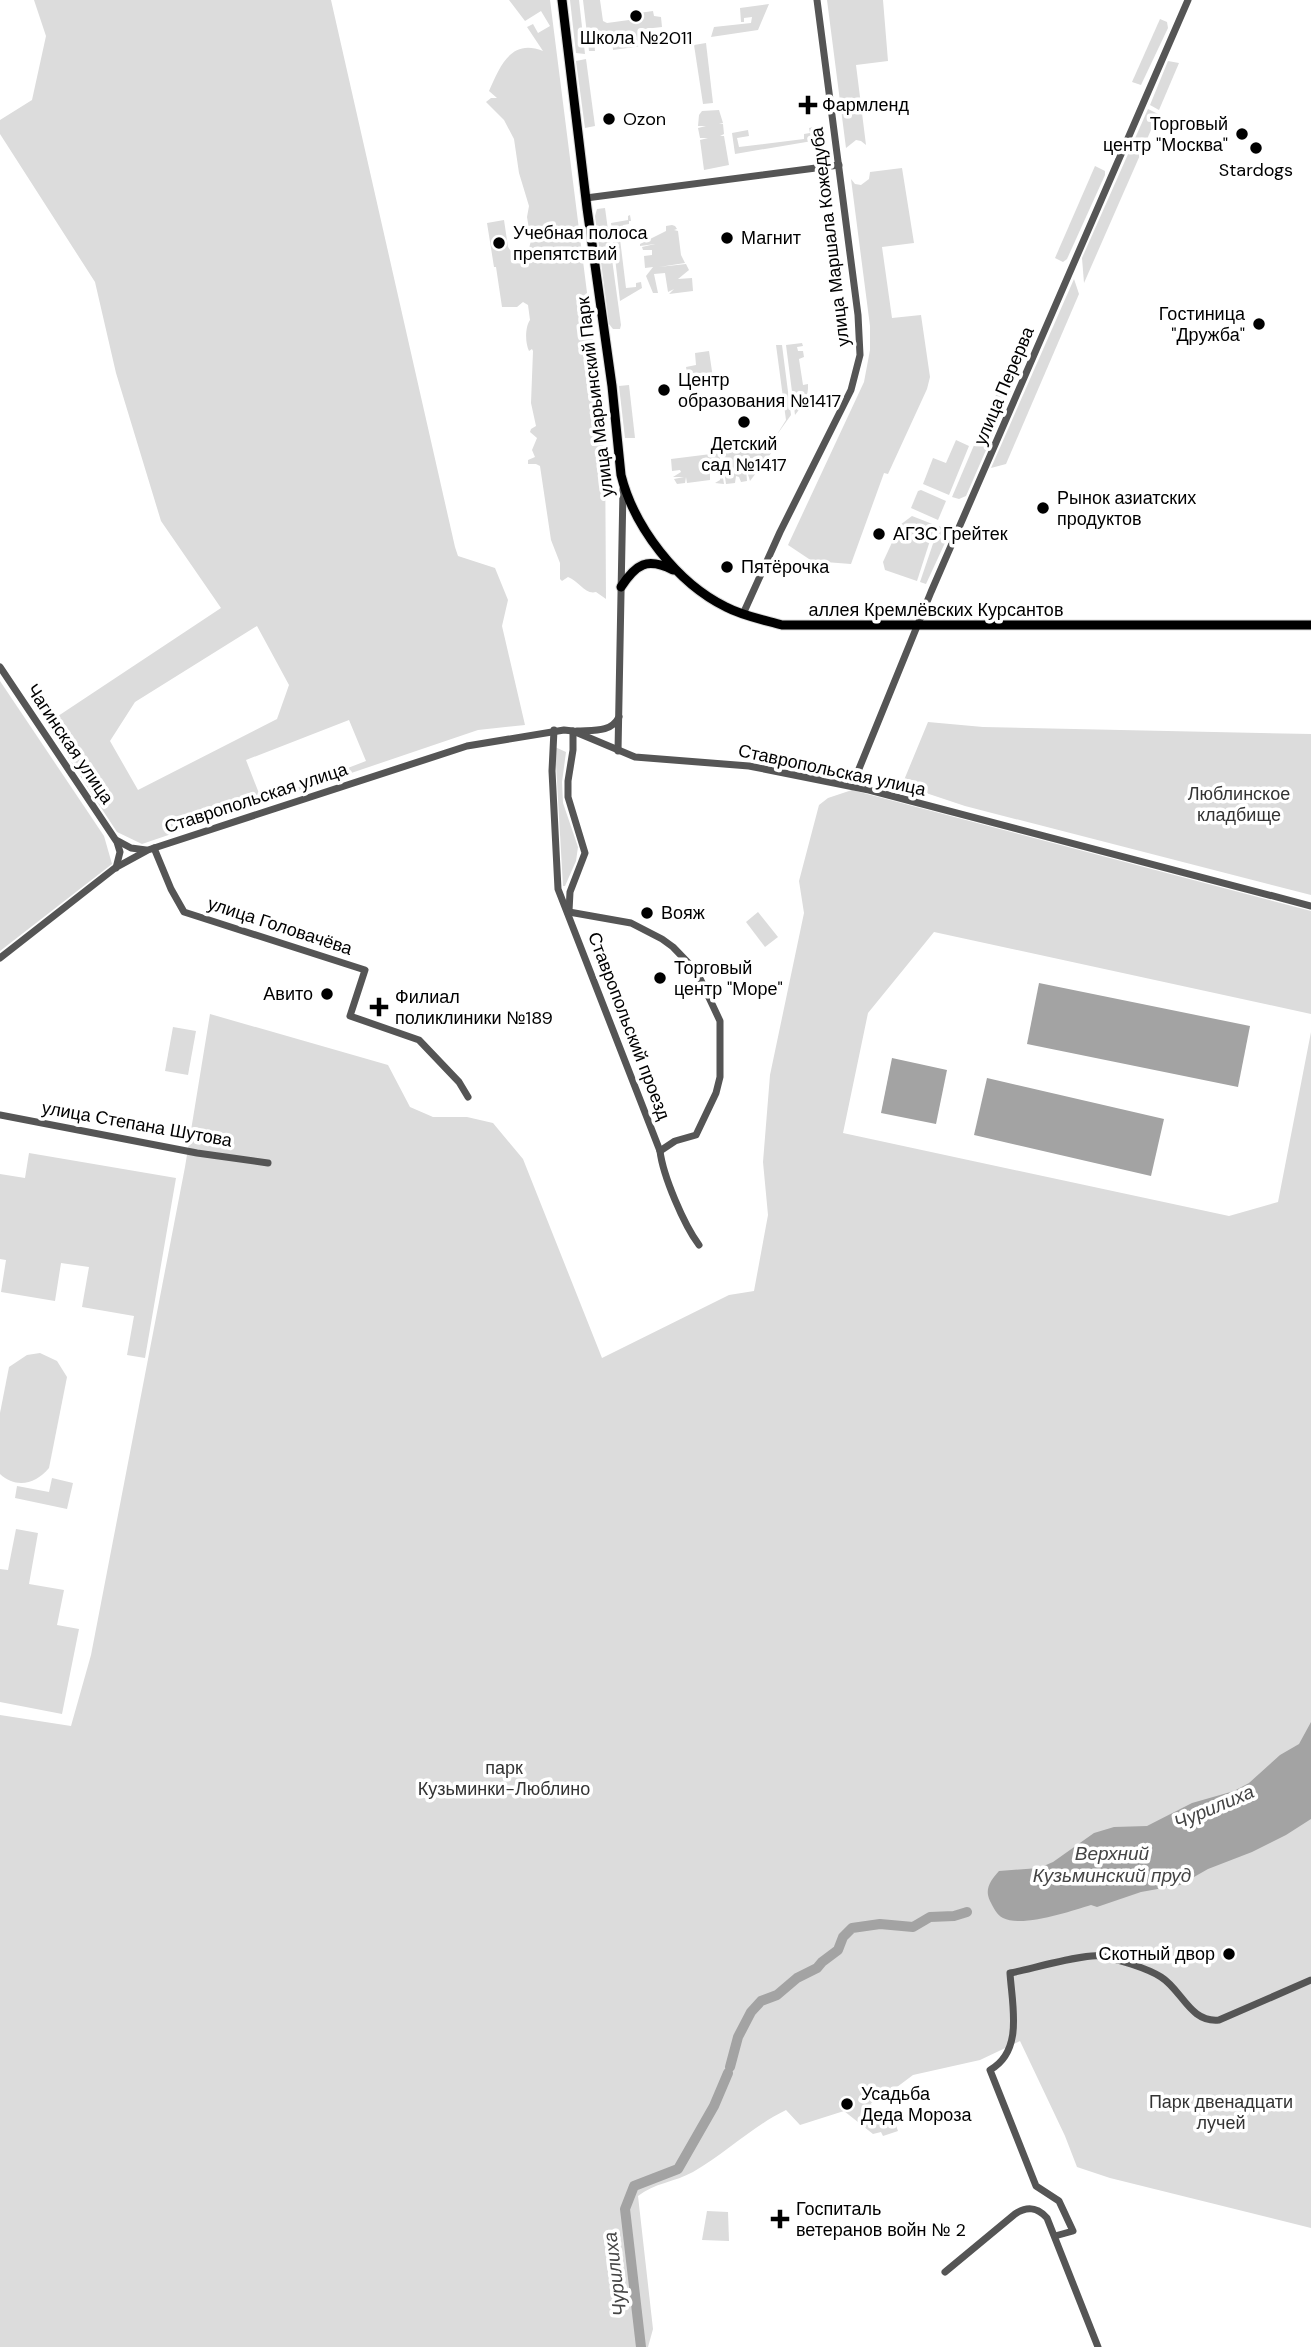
<svg xmlns="http://www.w3.org/2000/svg" width="1311" height="2347" font-family="'DM Sans',sans-serif">
  <style>
    .green { fill: #dcdcdc; fill-rule: evenodd }
    .water { fill: #a3a3a3 }
    .lines { fill: none; stroke-linecap: round; stroke-linejoin: round }
    .river { stroke: #a3a3a3; stroke-width: 10 }
    .major-casing { stroke: #dbdbdb; stroke-width: 11 }
    .minor { stroke: #555; stroke-width: 7 }
    .major { stroke: #000; stroke-width: 9 }
    .poi-dot { fill: #000; stroke: #fff; stroke-width: 2.5 }
    .labels { text-anchor: middle; dominant-baseline: central; stroke-width: 7; stroke-linejoin: round; paint-order: stroke }
    .poi-label { font-size: 18px; fill: #000; stroke: #fff; text-anchor: start }
    .street-label { font-size: 18px; fill: #000; stroke: #fff }
    .park-label { font-size: 18px; fill: #333; stroke: #fff }
    .water-label { font-size: 19px; font-style: italic; fill: #444; stroke: #fff }
  </style>
  <rect width="100%" height="100%" fill="#fff"/>
  <g class="green">
    <path d="M 34,0 L 331,0 L 455,547 L 458,556 L 495,568 L 508,600 L 502,626 L 525,725 L 478,730 L 142,844 L 117,832 L 46,724 L 221,608 L 161,521 L 116,373 L 95,282 L 0,134 L 0,120 L 32,100 L 46,36 ZM 257,626 L 289,685 L 277,719 L 138,790 L 110,741 L 135,702 ZM 349,720 L 366,761 L 262,801 L 246,760 Z"/>
    <path d="M 509,0 L 550,0 L 605,435 L 606,599 L 596,592 C 585,595 579,581 568,577 L 562,581 L 560,579 L 560,563 L 551,540 L 540,466 L 536,464 L 528,464 L 528,460 L 535,457 L 532,450 L 537,438 L 530,432 L 531,429 L 536,426 L 531,403 L 533,351 L 532,349 L 529,351 C 525,343 525,327 530,320 L 528,305 L 523,302 L 517,307 L 502,307 L 496,267 L 494,267 L 487,223 L 504,220 L 508,247 L 517,260 L 527,255 L 531,241 L 527,217 L 529,206 L 519,173 L 514,139 L 504,120 L 486,102 L 491,98 L 497,98 L 489,91 C 500,66 511,38 543,51 L 527,27 L 533,24 L 538,33 L 550,26 L 541,11 L 525,21 Z"/>
    <path d="M 570,0 L 579,0 L 585,54 L 576,53 Z"/>
    <path d="M 583,0 L 600,0 L 603,21 L 607,23 L 629,20 L 632,14 L 653,11 L 654,16 L 661,17 L 662,27 L 644,29 L 645,38 L 659,37 L 659,33 L 663,32 L 664,43 L 613,50 L 612,37 L 594,38 L 595,51 L 589,51 Z"/>
    <path d="M 827,0 L 883,0 L 888,61 L 856,65 L 866,145 L 861,141 L 856,140 L 846,148 Z"/>
    <path d="M 769,4 L 758,30 L 711,37 L 714,27 L 751,23 L 752,17 L 744,18 L 744,22 L 741,22 L 740,8 Z"/>
    <path d="M 1160,19 L 1167,22 L 1168,28 L 1141,85 L 1132,82 Z"/>
    <path d="M 706,43 L 713,103 L 703,104 L 694,45 Z"/>
    <path d="M 586,59 L 595,126 L 585,128 L 576,61 Z"/>
    <path d="M 1168,61 L 1179,63 L 1159,110 L 1150,105 Z"/>
    <path d="M 1148,109 L 1158,114 L 1084,283 L 1082,258 Z"/>
    <path d="M 719,110 L 723,123 L 719,124 L 723,124 L 724,134 L 720,136 L 724,136 L 729,165 L 704,170 L 700,140 L 708,138 L 700,138 L 698,128 L 706,126 L 698,126 L 699,115 L 702,111 Z"/>
    <path d="M 814,127 L 824,139 L 735,154 L 732,133 L 748,130 L 749,136 L 737,138 L 739,147 L 804,139 L 804,134 L 810,133 L 809,128 Z"/>
    <path d="M 1095,166 L 1105,171 L 1105,175 L 1067,259 L 1063,262 L 1055,258 Z"/>
    <path d="M 902,168 L 914,243 L 882,247 L 892,318 L 921,315 L 930,377 L 927,389 L 888,474 L 884,473 L 851,564 L 812,561 L 788,545 L 864,382 L 870,350 L 870,326 L 851,179 L 855,184 L 861,185 L 869,179 L 870,172 Z"/>
    <path d="M 605,208 L 621,325 L 620,329 L 613,329 L 609,324 L 595,216 L 597,209 Z"/>
    <path d="M 630,215 L 631,221 L 629,221 L 629,224 L 623,225 L 624,232 L 620,232 L 620,239 L 626,288 L 636,287 L 636,283 L 641,282 L 642,288 L 620,301 L 611,223 L 628,220 L 628,216 Z"/>
    <path d="M 672,225 L 675,226 L 677,229 L 674,230 L 678,231 L 681,255 L 685,263 L 659,267 L 686,264 L 689,270 L 678,279 L 692,278 L 693,291 L 669,294 L 674,289 L 668,292 L 665,273 L 654,274 L 658,293 L 653,293 L 646,276 L 653,267 L 645,268 L 644,256 L 652,255 L 652,250 L 643,250 L 642,247 L 655,244 L 640,246 L 640,244 L 666,231 L 666,226 Z"/>
    <path d="M 1074,279 L 1079,294 L 1006,464 L 991,468 Z"/>
    <path d="M 802,343 L 803,346 L 797,347 L 798,351 L 803,351 L 804,357 L 799,359 L 803,385 L 808,384 C 809,397 802,406 795,415 L 786,345 Z"/>
    <path d="M 776,345 L 782,345 L 791,415 L 776,436 L 786,420 Z"/>
    <path d="M 709,351 L 713,378 L 698,380 L 697,376 L 688,378 L 686,367 L 696,365 L 695,353 Z"/>
    <path d="M 1014,354 L 1022,357 L 1023,362 L 998,421 L 992,423 L 985,420 Z"/>
    <path d="M 629,385 L 635,438 L 625,438 L 619,386 Z"/>
    <path d="M 983,424 L 992,428 L 993,434 L 966,496 L 959,499 L 952,497 Z"/>
    <path d="M 956,440 L 969,446 L 949,495 L 923,484 L 933,458 L 946,463 Z"/>
    <path d="M 774,442 L 777,445 L 774,450 L 757,453 L 772,452 L 750,481 L 746,468 L 747,481 L 741,482 L 739,477 L 736,476 L 735,483 L 726,484 L 725,477 L 730,471 L 725,475 L 723,459 L 728,458 L 722,457 L 722,452 L 774,444 Z"/>
    <path d="M 719,453 L 724,484 L 715,483 L 720,480 L 719,459 L 705,461 L 707,472 L 710,471 L 710,480 L 687,483 L 686,477 L 685,483 L 677,484 L 674,479 L 684,477 L 673,477 L 681,472 L 680,470 L 672,471 L 671,459 Z"/>
    <path d="M 921,490 L 946,501 L 938,520 L 911,508 L 918,491 Z"/>
    <path d="M 912,516 L 935,525 L 917,581 L 885,570 L 883,562 L 900,525 Z"/>
    <path d="M 939,526 L 950,532 L 926,584 L 920,582 Z"/>
    <path d="M 0,681 L 104,836 L 112,864 L 0,951 Z"/>
    <path d="M 928,722 L 983,727 L 1311,734 L 1311,895 L 965,806 L 902,785 Z"/>
    <path d="M 555,747 L 566,752 L 562,782 L 563,803 L 578,847 L 576,861 L 565,886 L 563,886 Z"/>
    <path d="M 852,790 L 1311,911 L 1311,1014 L 934,932 L 868,1013 L 843,1133 L 1229,1216 L 1278,1202 L 1311,1032 L 1311,2228 L 1110,2178 L 1077,2167 L 1065,2136 L 1020,2041 L 980,2060 L 913,2075 L 885,2096 L 871,2103 L 875,2115 L 890,2109 L 898,2131 L 883,2136 L 881,2132 L 873,2134 L 844,2111 L 800,2125 L 786,2110 C 753,2126 726,2153 693,2172 C 675,2182 654,2183 638,2196 L 653,2329 L 648,2347 L 0,2347 L 0,1715 L 71,1726 L 91,1655 L 185,1167 L 210,1014 L 388,1065 L 410,1107 L 433,1117 L 467,1117 L 493,1123 L 523,1159 L 602,1358 L 729,1295 L 754,1291 L 768,1215 L 763,1162 L 770,1075 L 804,913 L 799,881 L 819,805 L 828,798 Z"/>
    <path d="M 758,912 L 778,937 L 765,947 L 746,922 Z"/>
    <path d="M 173,1027 L 196,1031 L 188,1075 L 165,1071 Z"/>
    <path d="M 29,1153 L 176,1178 L 145,1358 L 127,1355 L 134,1316 L 82,1307 L 89,1267 L 61,1263 L 55,1301 L 1,1292 L 6,1260 L 0,1259 L 0,1174 L 25,1178 Z"/>
    <path d="M 40,1353 L 57,1361 L 67,1377 L 49,1468 C 36,1484 16,1489 0,1474 L 0,1413 L 9,1367 L 27,1355 Z"/>
    <path d="M 52,1478 L 73,1483 L 67,1509 L 15,1498 L 17,1486 L 49,1492 Z"/>
    <path d="M 16,1529 L 38,1533 L 29,1584 L 64,1590 L 57,1625 L 79,1629 L 62,1714 L 0,1702 L 0,1569 L 8,1570 Z"/>
    <path d="M 707,2211 L 728,2212 L 729,2241 L 702,2240 Z"/>
  </g>
  <g class="water">
    <path d="M 1039,983 L 1250,1026 L 1238,1087 L 1027,1044 Z"/>
    <path d="M 892,1058 L 947,1070 L 936,1124 L 881,1113 Z"/>
    <path d="M 987,1078 L 1164,1119 L 1151,1176 L 974,1135 Z"/>
    <path d="M 1311,1722 L 1311,1819 L 1286,1835 L 1252,1852 L 1208,1869 L 1180,1885 L 1141,1892 L 1097,1907 L 1091,1905 C 1071,1911 1022,1928 1003,1918 C 997,1915 993,1907 990,1901 C 984,1889 991,1880 999,1871 L 1039,1868 L 1053,1862 L 1094,1833 L 1114,1827 L 1147,1826 L 1192,1803 L 1234,1791 L 1249,1783 L 1280,1755 L 1299,1744 Z"/>
  </g>
  <g class="lines">
    <g class="river">
      <path d="M 730,2067 L 738,2037 L 751,2012 L 761,2001 L 777,1995 L 797,1978 L 817,1968 L 822,1962 L 838,1950 L 843,1937 L 852,1928 L 880,1924 L 913,1927 L 930,1917 L 954,1916 L 967,1912"/>
      <path d="M 641,2347 L 625,2209 L 634,2186 L 678,2169 L 714,2106 L 728,2073"/>
    </g>
    <defs>
      <g id="major">
        <path d="M 562,0 L 587,208 L 612,386 L 621,475 C 634,527 677,583 726,607 C 743,616 764,620 782,625 L 1311,625"/>
        <path d="M 621,587 C 636,564 647,557 673,570"/>
      </g>
    </defs>
    <use href="#major" class="major-casing"/>
    <g class="minor">
      <path d="M 586,198 L 839,165"/>
      <path d="M 743,614 L 780,532 L 851,390 L 860,355 L 858,315 L 817,0"/>
      <path d="M 0,667 L 117,842 L 120,852 L 116,868"/>
      <path d="M 554,730 L 552,771 L 558,889 L 660,1151 C 663,1176 684,1225 699,1245"/>
      <path d="M 577,731 C 593,730 611,733 619,717"/>
      <path d="M 618,751 L 623,489"/>
      <path d="M 852,786 L 931,592 L 1188,0"/>
      <path d="M 118,841 L 131,848 L 146,850"/>
      <path d="M 154,848 L 171,889 L 184,912 L 365,970 L 350,1016 L 419,1040 L 459,1082 L 468,1097"/>
      <path d="M 569,911 L 570,892 L 585,853 L 568,797 L 568,781 L 573,750 L 573,731"/>
      <path d="M 569,912 L 631,923 L 662,939 L 673,947 L 697,972 L 720,1021 L 720,1077 L 716,1093 L 696,1135 L 675,1141 L 660,1151"/>
      <path d="M 0,958 L 115,868 L 148,850 L 467,746 L 564,730 L 573,731 L 635,757 L 749,766 L 869,790 L 1311,906"/>
      <path d="M 0,1115 L 197,1153 L 268,1163"/>
      <path d="M 1055,2236 L 1073,2231 L 1059,2201 L 1036,2186 L 990,2070 C 1024,2051 1012,2005 1010,1973 C 1027,1970 1086,1953 1100,1956 C 1117,1959 1147,1968 1161,1977 C 1182,1990 1190,2023 1219,2020 L 1311,1980"/>
      <path d="M 945,2272 L 1015,2214 C 1027,2206 1037,2207 1047,2218 L 1098,2347"/>
    </g>
    <use href="#major" class="major"/>
  </g>
  <g class="poi-dot">
    <circle cx="636" cy="16" r="7"/>
    <path d="M804.5 94.5h7v7h7v7h-7v7h-7v-7h-7v-7h7z"/>
    <circle cx="609" cy="119" r="7"/>
    <circle cx="1242" cy="134" r="7"/>
    <circle cx="1256" cy="148" r="7"/>
    <circle cx="727" cy="238" r="7"/>
    <circle cx="499" cy="243" r="7"/>
    <circle cx="1259" cy="324" r="7"/>
    <circle cx="664" cy="390" r="7"/>
    <circle cx="744" cy="422" r="7"/>
    <circle cx="1043" cy="508" r="7"/>
    <circle cx="879" cy="534" r="7"/>
    <circle cx="727" cy="567" r="7"/>
    <circle cx="647" cy="913" r="7"/>
    <circle cx="660" cy="978" r="7"/>
    <circle cx="327" cy="994" r="7"/>
    <path d="M375.5 996.5h7v7h7v7h-7v7h-7v-7h-7v-7h7z"/>
    <circle cx="1229" cy="1954" r="7"/>
    <circle cx="847" cy="2104" r="7"/>
    <path d="M776.5 2208.5h7v7h7v7h-7v7h-7v-7h-7v-7h7z"/>
  </g>
  <g class="labels">
    <g class="poi-label">
      <text x="636" y="38" text-anchor="middle">Школа №2011</text>
      <text x="822" y="105">Фармленд</text>
      <text x="623" y="119">Ozon</text>
      <text x="1228" y="124" text-anchor="end">Торговый<tspan x="1228" dy="21">центр "Москва"</tspan></text>
      <text x="1256" y="170" text-anchor="middle">Stardogs</text>
      <text x="513" y="233">Учебная полоса<tspan x="513" dy="21">препятствий</tspan></text>
      <text x="741" y="238">Магнит</text>
      <text x="1245" y="314" text-anchor="end">Гостиница<tspan x="1245" dy="21">"Дружба"</tspan></text>
      <text x="678" y="380">Центр<tspan x="678" dy="21">образования №1417</tspan></text>
      <text x="744" y="444" text-anchor="middle">Детский<tspan x="744" dy="21">сад №1417</tspan></text>
      <text x="1057" y="498">Рынок азиатских<tspan x="1057" dy="21">продуктов</tspan></text>
      <text x="893" y="534">АГЗС Грейтек</text>
      <text x="741" y="567">Пятёрочка</text>
      <text x="661" y="913">Вояж</text>
      <text x="674" y="968">Торговый<tspan x="674" dy="21">центр "Море"</tspan></text>
      <text x="313" y="994" text-anchor="end">Авито</text>
      <text x="395" y="997">Филиал<tspan x="395" dy="21">поликлиники №189</tspan></text>
      <text x="1215" y="1954" text-anchor="end">Скотный двор</text>
      <text x="861" y="2094">Усадьба<tspan x="861" dy="21">Деда Мороза</tspan></text>
      <text x="796" y="2209">Госпиталь<tspan x="796" dy="21">ветеранов войн № 2</tspan></text>
    </g>
    <g class="street-label">
      <text transform="translate(830 237) rotate(-97)">улица Маршала Кожедуба</text>
      <text transform="translate(1004 386) rotate(-67)">улица Перерва</text>
      <text transform="translate(595 397) rotate(-97)">улица Марьинский Парк</text>
      <text x="936" y="610">аллея Кремлёвских Курсантов</text>
      <text transform="translate(70 744) rotate(56)">Чагинская улица</text>
      <text transform="translate(832 770) rotate(12)">Ставропольская улица</text>
      <text transform="translate(256 798) rotate(-18)">Ставропольская улица</text>
      <text transform="translate(280 926) rotate(18)">улица Головачёва</text>
      <text transform="translate(629 1026) rotate(69)">Ставропольский проезд</text>
      <text transform="translate(137 1124) rotate(10)">улица Степана Шутова</text>
    </g>
    <g class="park-label">
      <text x="1239" y="794">Люблинское<tspan x="1239" dy="21">кладбище</tspan></text>
      <text x="504" y="1768">парк<tspan x="504" dy="21">Кузьминки-Люблино</tspan></text>
      <text x="1221" y="2102">Парк двенадцати<tspan x="1221" dy="21">лучей</tspan></text>
    </g>
    <g class="water-label">
      <text transform="translate(1214 1807) rotate(-23)">Чурилиха</text>
      <text x="1112" y="1853">Верхний<tspan x="1112" dy="22">Кузьминский пруд</tspan></text>
      <text transform="translate(615 2274) rotate(-97)">Чурилиха</text>
    </g>
  </g>
</svg>
